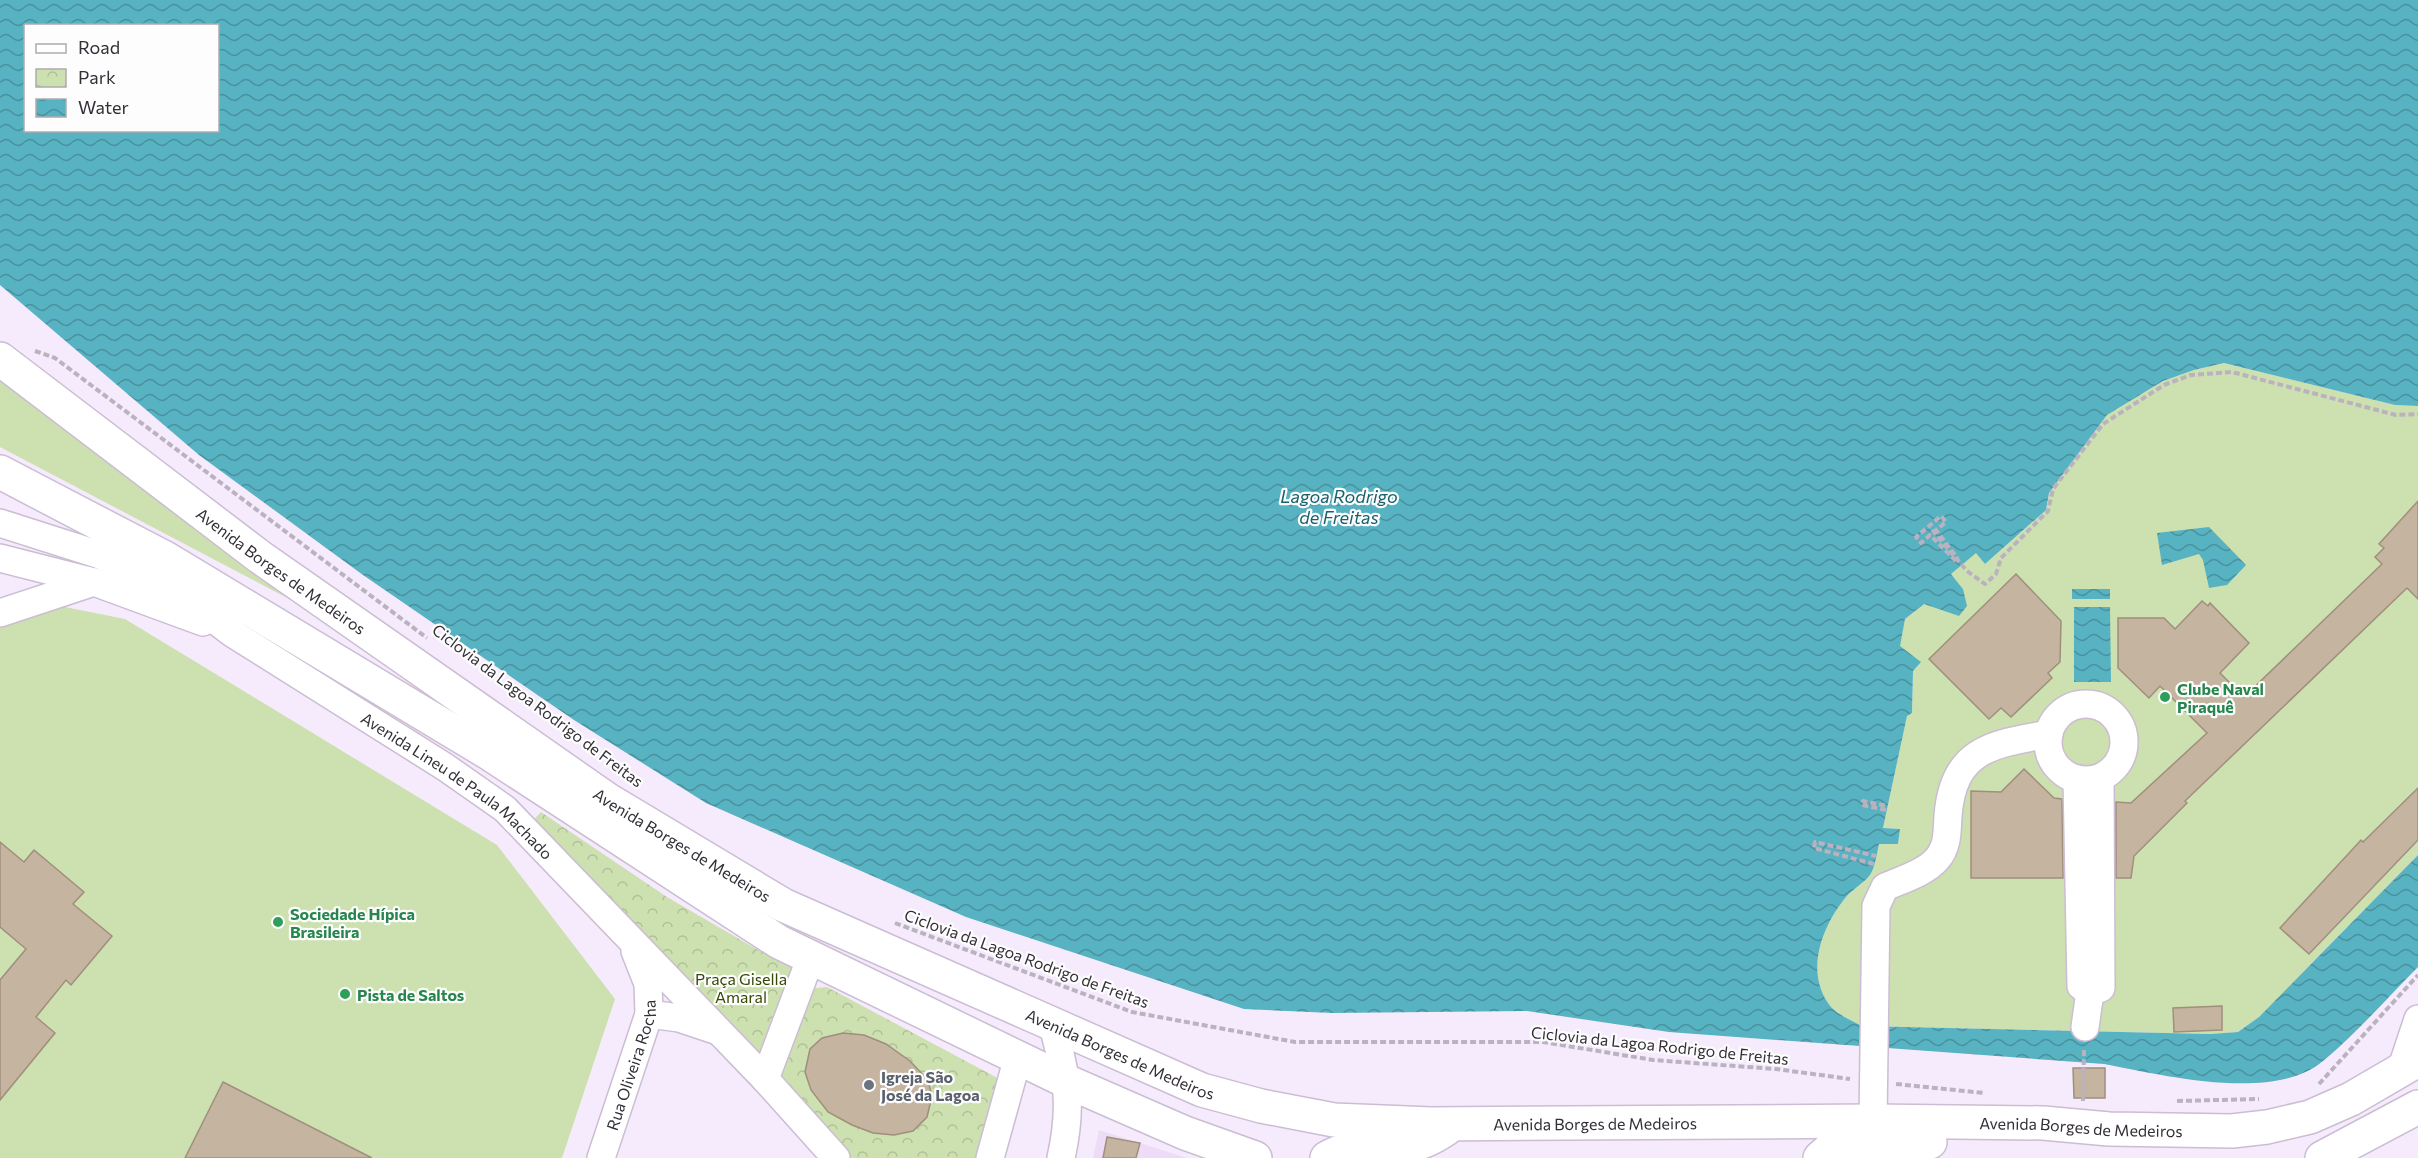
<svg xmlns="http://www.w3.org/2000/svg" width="2418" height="1158" font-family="Commissioner,sans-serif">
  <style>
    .built { fill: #eddbf7 }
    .green { fill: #cde0b0 }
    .park { fill: url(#park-crowns) }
    .water { fill: url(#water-waves); fill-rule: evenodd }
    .building { fill: #c4b4a0; stroke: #9f8f7c; stroke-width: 1.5 }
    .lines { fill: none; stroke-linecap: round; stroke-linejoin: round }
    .minor-casing { stroke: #cbbdd3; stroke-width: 30 }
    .highway-casing { stroke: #cbbdd3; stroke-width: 36 }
    .path { stroke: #bbb2c0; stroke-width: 4; stroke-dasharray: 6 3; stroke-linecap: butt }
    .minor { stroke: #fff; stroke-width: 27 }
    .highway { stroke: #fff; stroke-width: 33 }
    .leisure-dot { fill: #2e9e5b; stroke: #fdfdfd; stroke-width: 2 }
    .worship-dot { fill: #6b7280; stroke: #fdfdfd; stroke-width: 2 }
    .labels { text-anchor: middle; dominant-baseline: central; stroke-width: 4.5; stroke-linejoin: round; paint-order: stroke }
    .street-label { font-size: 16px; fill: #342f37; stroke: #fdfdfd }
    .leisure-label { font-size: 16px; font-weight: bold; fill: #27864d; stroke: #fdfdfd; text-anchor: start }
    .park-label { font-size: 16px; fill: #344800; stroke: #fdfdfd }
    .worship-label { font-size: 16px; font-weight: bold; fill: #5b616d; stroke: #fdfdfd; text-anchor: start }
    .water-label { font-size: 18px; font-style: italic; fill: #18626e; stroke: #fdfdfd }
  </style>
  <defs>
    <pattern id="park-crowns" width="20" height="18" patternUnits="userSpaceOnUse" patternTransform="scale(1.5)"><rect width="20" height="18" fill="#cde0b0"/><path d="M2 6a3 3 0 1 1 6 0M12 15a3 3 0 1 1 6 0" fill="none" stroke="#b1c098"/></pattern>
    <pattern id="water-waves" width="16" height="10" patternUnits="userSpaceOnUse" patternTransform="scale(1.5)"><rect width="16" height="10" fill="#57b2c1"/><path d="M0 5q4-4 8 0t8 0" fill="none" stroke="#49919e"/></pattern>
  </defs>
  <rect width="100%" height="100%" fill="#f6ebfc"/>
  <path class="built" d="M 1099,1130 L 1187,1158 L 1093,1158 Z"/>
  <g class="green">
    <path d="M 2224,363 L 2395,405 L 2418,406 L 2418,855 L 2259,1017 L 2238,1032 L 2210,1034 L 1862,1026 C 1851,1020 1835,1014 1828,1003 C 1805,969 1823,925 1846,897 C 1853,889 1865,883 1870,875 C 1875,868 1877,853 1879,844 L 1898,844 L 1900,829 L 1883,828 L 1907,715 L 1912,713 L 1913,671 L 1920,662 L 1899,646 L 1905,619 L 1924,604 L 1944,609 L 1963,589 L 1951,574 L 1976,552 L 1985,564 L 2046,510 L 2049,493 L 2107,415 L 2163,381 L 2194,370 Z"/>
    <path d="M 0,379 L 9,380 L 293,601 L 0,447 Z"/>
    <path d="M 0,605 L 60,606 L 125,619 L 497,845 L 615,999 L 562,1158 L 0,1158 Z"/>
  </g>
  <g class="park">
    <path d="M 541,812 L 667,897 L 765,954 L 789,964 L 792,970 L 760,1053 L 751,1056 L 544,835 L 535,818 Z"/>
    <path d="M 827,987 L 1005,1082 L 1013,1101 L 1005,1158 L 846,1158 L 779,1086 L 778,1067 L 810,993 L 816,988 Z"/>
  </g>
  <g class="water">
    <path d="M 0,0 L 2418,0 L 2418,406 L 2395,405 L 2224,363 L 2194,370 L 2163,381 L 2107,415 L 2049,493 L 2046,510 L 1985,564 L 1976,553 L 1951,574 L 1963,589 L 1967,606 L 1959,616 L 1924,604 L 1905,619 L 1900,646 L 1921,662 L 1913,671 L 1912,713 L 1907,716 L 1883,828 L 1900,829 L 1898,844 L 1879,844 C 1877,853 1875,868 1870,875 C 1864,883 1853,889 1846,897 C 1823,925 1805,969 1828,1003 C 1835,1014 1851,1020 1862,1026 L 2210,1034 L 2238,1032 L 2259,1017 L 2418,855 L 2418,967 C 2387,998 2357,1033 2323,1061 C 2274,1103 2162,1075 2104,1064 L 1669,1032 L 1527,1011 L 1332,1013 L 1244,1009 L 966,917 L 706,803 L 574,720 L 363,575 L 199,455 L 0,285 ZM 26,26 L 218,26 L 218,130 L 26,130 Z"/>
    <path d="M 2209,527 L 2246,565 L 2227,585 L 2209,588 L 2203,560 L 2199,554 L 2162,565 L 2157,533 Z"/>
    <rect x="2072" y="589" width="38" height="10"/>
    <path d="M 2074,607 L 2110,607 L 2111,682 L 2074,682 Z"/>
  </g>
  <g class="building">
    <path d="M 2418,501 L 2418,599 L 2407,588 L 2185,801 L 2187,803 L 2134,856 L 2131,878 L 2116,878 L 2116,802 L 2131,803 L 2207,733 L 2160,686 L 2149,698 L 2118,668 L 2118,618 L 2164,618 L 2175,629 L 2202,601 L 2208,606 L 2210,603 L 2249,643 L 2220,673 L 2244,697 L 2382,564 L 2375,557 L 2384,548 L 2379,544 Z"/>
    <path d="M 2016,574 L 2061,621 L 2060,662 L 2048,673 L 2052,678 L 2011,717 L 2001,708 L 1989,719 L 1929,659 Z"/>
    <path d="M 2024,769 L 2054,798 L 2062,799 L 2063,878 L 1971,878 L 1971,791 L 2001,792 Z"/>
    <path d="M 2418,788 L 2418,840 L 2309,954 L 2280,928 L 2361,840 L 2363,842 Z"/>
    <path d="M 0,842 L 24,862 L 34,850 L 84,892 L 73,904 L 112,936 L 71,985 L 66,980 L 36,1017 L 55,1033 L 0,1100 L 0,980 L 26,949 L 0,927 Z"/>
    <path d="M 2222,1006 L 2222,1030 L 2174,1032 L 2173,1008 Z"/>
    <path d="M 843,1033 L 864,1035 L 886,1044 L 910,1061 L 928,1080 L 932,1096 L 927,1117 L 913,1131 L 894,1135 L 873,1133 L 852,1125 L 828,1112 L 811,1090 L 805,1072 L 810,1049 L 822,1038 Z"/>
    <path d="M 2073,1068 L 2105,1068 L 2105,1098 L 2074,1098 Z"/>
    <path d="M 223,1082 L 372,1158 L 185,1158 Z"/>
    <path d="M 1107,1137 L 1140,1143 L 1136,1158 L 1103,1158 Z"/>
  </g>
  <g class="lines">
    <defs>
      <g id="minor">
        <path id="s1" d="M 0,523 L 100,555 L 167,584 L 232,633 L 445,767 L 505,809 L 765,1079 L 836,1158"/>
        <path d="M 0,558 L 94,582 L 203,622"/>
        <path d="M 0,613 L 94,582"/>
        <circle cx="2086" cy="742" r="38"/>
        <path d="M 2077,779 L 2081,986 L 2090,992 L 2101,988 L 2100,778"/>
        <path d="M 649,1014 L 679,1018 L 715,1030"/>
        <path d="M 1053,1026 C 1067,1078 1073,1104 1061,1158"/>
        <path d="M 2085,1027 L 2090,992"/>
        <path d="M 2401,1070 L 2418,1019"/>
        <path d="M 765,1079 L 811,957"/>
        <path d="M 1873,1121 L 1876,906 L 1885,887 C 1901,880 1925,873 1937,859 C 1948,847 1947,831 1948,816 C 1953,749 1992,744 2049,734"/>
        <path id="s2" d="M 601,1158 L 649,1014 L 648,984 L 635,951"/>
        <path d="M 990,1158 L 1018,1057"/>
      </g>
      <g id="highway">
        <path id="s3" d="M 0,359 L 260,557 L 608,800 L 783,905 L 1202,1090 L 1261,1106 L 1334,1120 L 1431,1124 L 1873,1121 L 2043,1123 L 2109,1129 L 2232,1131 L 2267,1127 L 2310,1117 L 2351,1099 L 2418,1060"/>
        <path d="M 0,472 L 165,558 L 487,752 L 779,942 L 1066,1081 L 1185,1133 L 1255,1158"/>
        <path d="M 1327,1158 C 1348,1144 1383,1150 1407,1146 C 1421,1144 1434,1137 1446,1129"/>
        <path d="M 1820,1158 L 1829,1150 L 1839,1146 L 1930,1142"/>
        <path d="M 2322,1158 L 2418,1107"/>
      </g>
    </defs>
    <use href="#minor" class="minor-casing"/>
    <use href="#highway" class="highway-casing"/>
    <g class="path">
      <path d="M 35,351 L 55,358 L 427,638"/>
      <path d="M 1932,530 L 1967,571 L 1985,584 L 1996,574 L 2001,558 L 2048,511 L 2053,489 L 2103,424 L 2164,385 L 2191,375 L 2232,372 L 2396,415 L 2418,414"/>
      <path d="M 1956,561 L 1930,535 L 1921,543 L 1916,537 L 1941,516 L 1946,522 L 1936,530 L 1958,559"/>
      <path d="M 1886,810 L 1862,805 L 1863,801 L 1887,806"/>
      <path d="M 1874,864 L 1814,848 L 1815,842 L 1876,856"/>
      <path d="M 895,923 L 1132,1012 L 1295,1042 L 1543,1042 L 1653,1060 L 1776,1069 L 1850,1079"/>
      <path d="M 1896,1084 L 1984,1093"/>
      <path d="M 2319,1084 L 2418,975"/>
      <path d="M 2083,1101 L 2084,1049"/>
      <path d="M 2177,1101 L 2259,1099"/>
    </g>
    <use href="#minor" class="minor"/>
    <use href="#highway" class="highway"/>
  </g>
  <g class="leisure-dot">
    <circle cx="2165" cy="697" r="6"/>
    <circle cx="278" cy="922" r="6"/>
    <circle cx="345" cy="994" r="6"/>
  </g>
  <circle class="worship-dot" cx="869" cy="1085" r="6"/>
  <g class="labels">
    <g class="street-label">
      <text stroke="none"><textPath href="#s3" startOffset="352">Avenida Borges de Medeiros</textPath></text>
      <text transform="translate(538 705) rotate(37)">Ciclovia da Lagoa Rodrigo de Freitas</text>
      <text stroke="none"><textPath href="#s1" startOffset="532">Avenida Lineu de Paula Machado</textPath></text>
      <text stroke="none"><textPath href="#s3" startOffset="838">Avenida Borges de Medeiros</textPath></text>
      <text transform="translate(1027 958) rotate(20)">Ciclovia da Lagoa Rodrigo de Freitas</text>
      <text transform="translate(1660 1045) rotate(6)">Ciclovia da Lagoa Rodrigo de Freitas</text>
      <text stroke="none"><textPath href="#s3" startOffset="1324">Avenida Borges de Medeiros</textPath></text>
      <text stroke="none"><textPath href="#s2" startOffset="98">Rua Oliveira Rocha</textPath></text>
      <text stroke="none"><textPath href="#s3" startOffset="1810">Avenida Borges de Medeiros</textPath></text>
      <text stroke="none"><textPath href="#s3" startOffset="2296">Avenida Borges de Medeiros</textPath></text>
    </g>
    <g class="leisure-label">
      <text x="2177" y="688">Clube Naval<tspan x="2177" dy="18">Piraquê</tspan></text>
      <text x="290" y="913">Sociedade Hípica<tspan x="290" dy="18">Brasileira</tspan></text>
      <text x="357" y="994">Pista de Saltos</text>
    </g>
    <g class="park-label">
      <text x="741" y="978">Praça Gisella<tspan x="741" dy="18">Amaral</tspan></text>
    </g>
    <g class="worship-label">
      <text x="881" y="1076">Igreja São<tspan x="881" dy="18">José da Lagoa</tspan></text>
    </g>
    <g class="water-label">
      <text x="1339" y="496">Lagoa Rodrigo<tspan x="1339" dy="21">de Freitas</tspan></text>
    </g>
  </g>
  <rect x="24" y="24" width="195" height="108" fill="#fdfdfd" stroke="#adabae" stroke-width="1.5"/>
  <rect x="36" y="44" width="30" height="9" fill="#ffffff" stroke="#adabae" stroke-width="1.5"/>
  <text x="78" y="54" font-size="18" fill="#342f37">Road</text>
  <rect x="36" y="69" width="30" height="18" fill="url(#park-crowns)" stroke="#adabae" stroke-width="1.5"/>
  <text x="78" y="84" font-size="18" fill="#342f37">Park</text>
  <rect x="36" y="99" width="30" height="18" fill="url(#water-waves)" stroke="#adabae" stroke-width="1.5"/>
  <text x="78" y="114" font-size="18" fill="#342f37">Water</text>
</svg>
